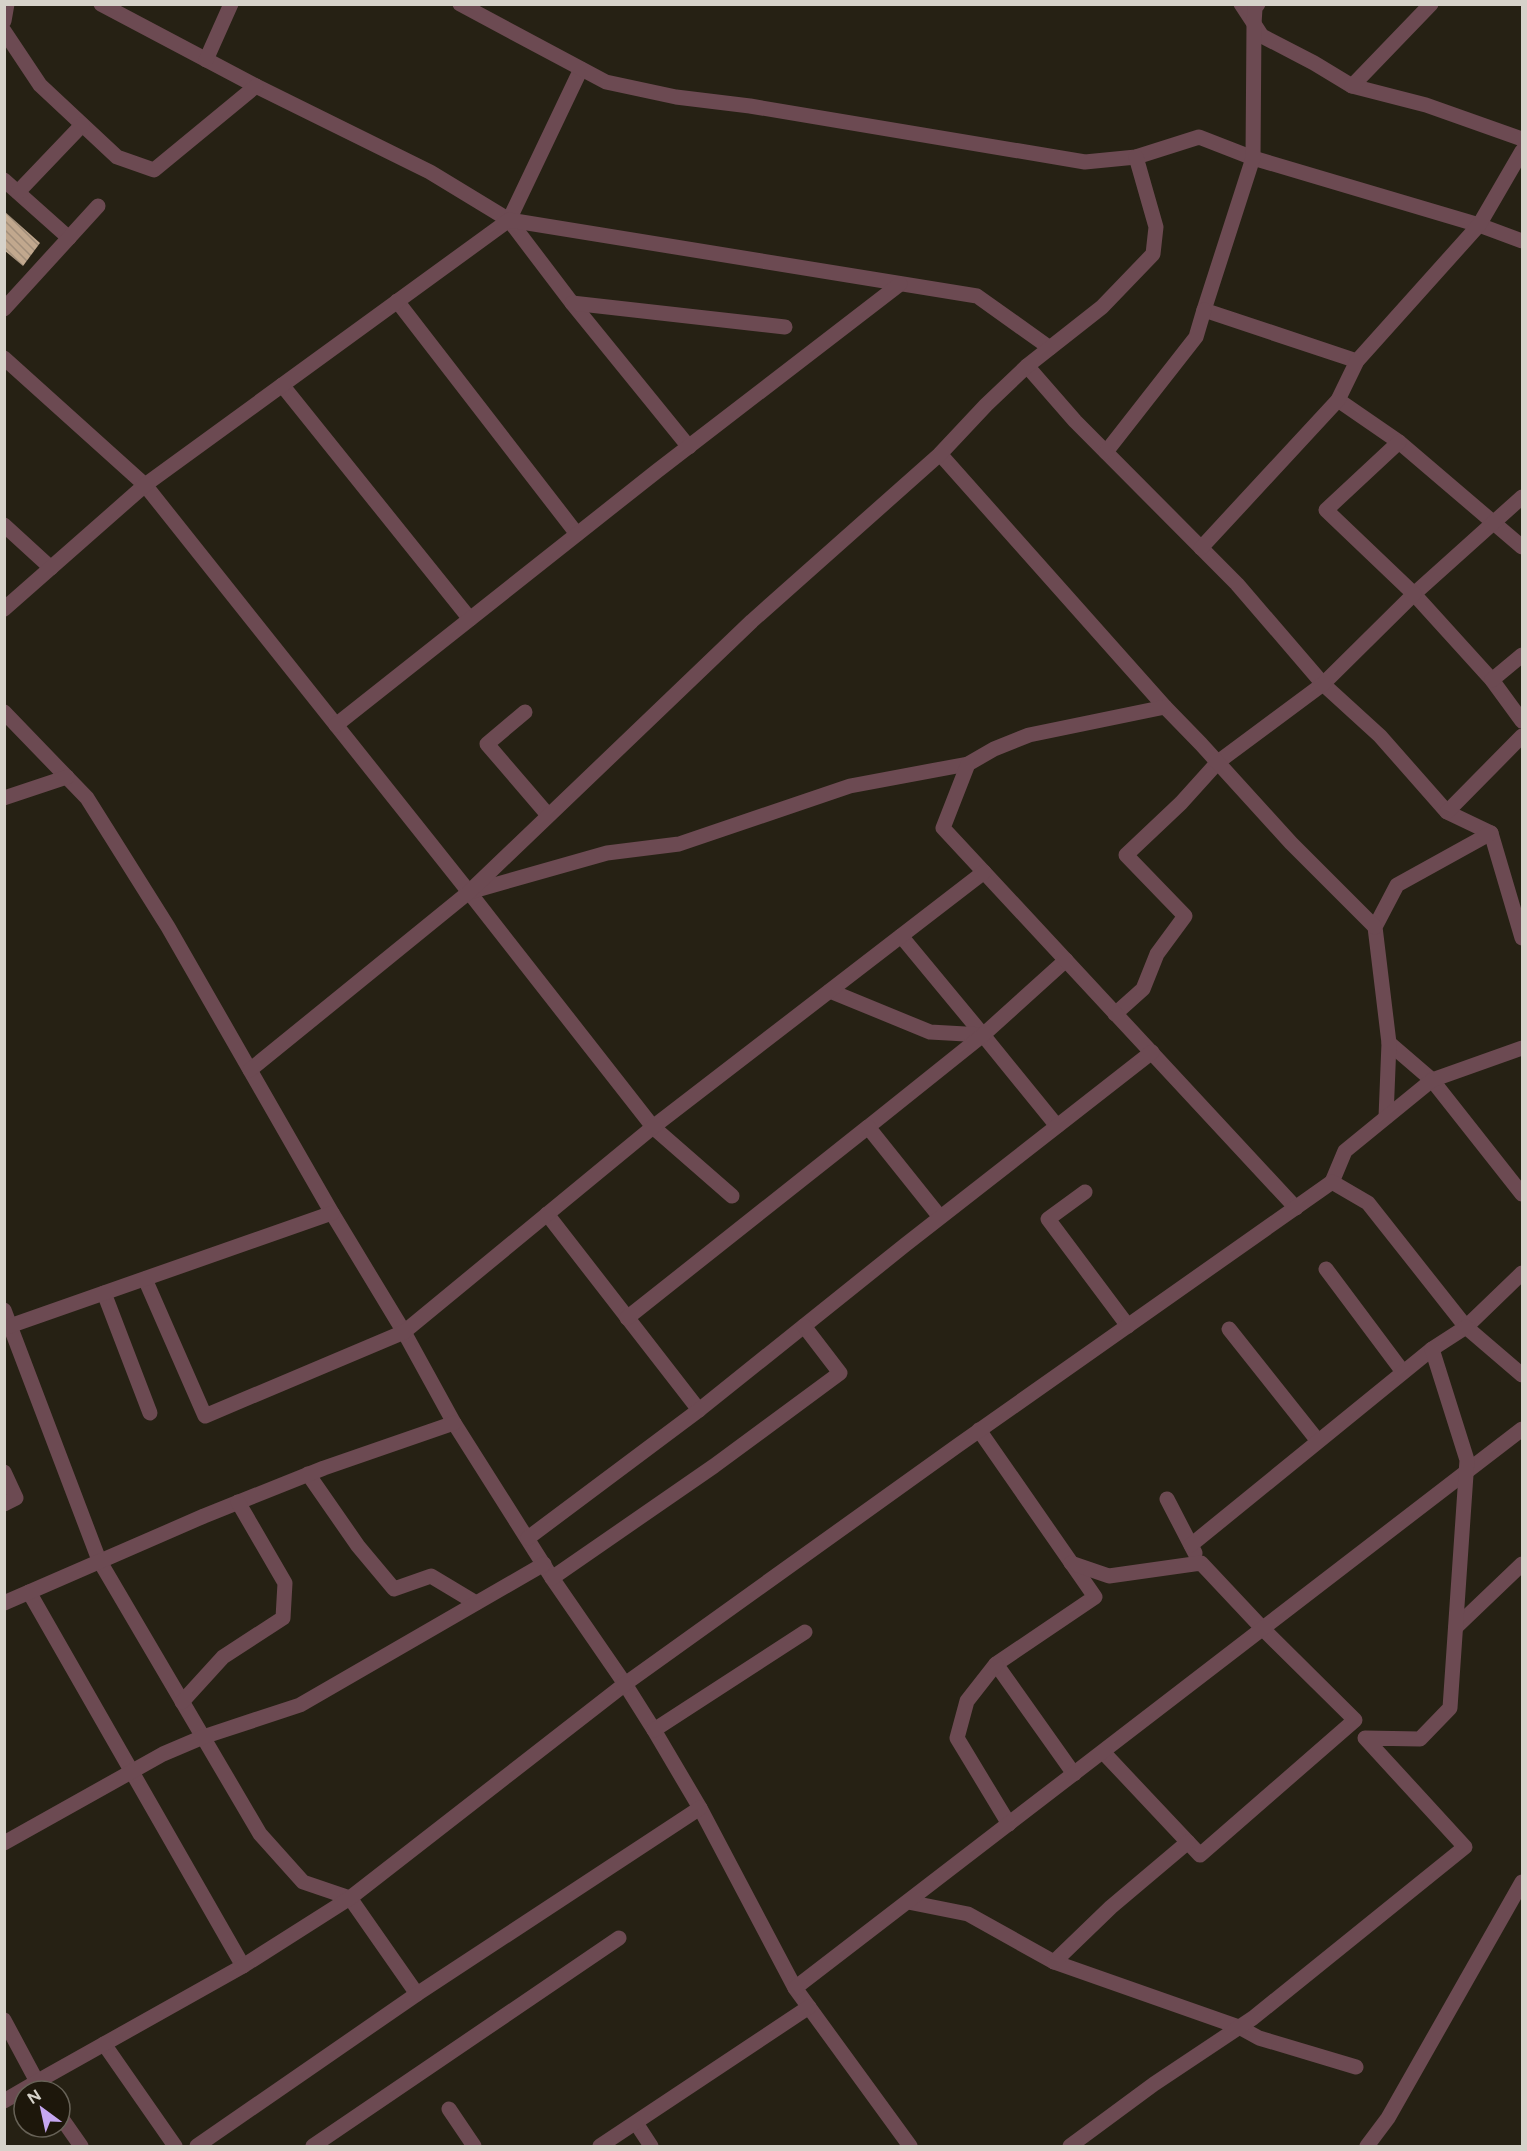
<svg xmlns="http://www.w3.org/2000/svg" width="1527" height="2151" font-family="Figtree,sans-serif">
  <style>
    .building { fill: url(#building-back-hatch) }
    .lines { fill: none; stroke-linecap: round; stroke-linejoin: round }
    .minor { stroke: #6c4a52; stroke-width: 15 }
    .tertiary { stroke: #6c4a52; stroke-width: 15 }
  </style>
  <defs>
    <pattern id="building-back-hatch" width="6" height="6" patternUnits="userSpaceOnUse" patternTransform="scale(1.5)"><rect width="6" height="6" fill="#c1a88e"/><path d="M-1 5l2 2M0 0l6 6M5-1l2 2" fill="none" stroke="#a18e7a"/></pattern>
  </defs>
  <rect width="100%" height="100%" fill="#262114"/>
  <path class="building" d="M 4,211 L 40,243 L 23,266 L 4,250 Z"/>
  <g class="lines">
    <g class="minor">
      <path d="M 101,4 L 256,86 L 430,172 L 509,220 L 581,69"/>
      <path d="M 460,4 L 606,82 L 676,97 L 750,106 L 1085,162 L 1136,157 L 1199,137 L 1253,158 L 1479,225 L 1522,241"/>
      <path d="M 1241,4 L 1262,36 L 1314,63 L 1352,86 L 1426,105 L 1522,139"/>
      <path d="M 1258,4 L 1255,8 L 1254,24 L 1253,158 L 1204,310 L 1357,361"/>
      <path d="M 4,21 L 7,4"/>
      <path d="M 4,31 L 40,85 L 117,157 L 154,170 L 256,86"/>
      <path d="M 206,60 L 231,4"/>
      <path d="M 1352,86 L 1431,4"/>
      <path d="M 4,180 L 69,238"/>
      <path d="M 18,192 L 82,125"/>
      <path d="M 509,220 L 572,303 L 689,447"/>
      <path d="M 397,301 L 577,534"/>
      <path d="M 572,303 L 785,327"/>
      <path d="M 4,309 L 98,206"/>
      <path d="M 4,358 L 145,485 L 469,892 L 653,1127 L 732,1196"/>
      <path d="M 1027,366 L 1075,421 L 1237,584 L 1323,684 L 1380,736 L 1447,812 L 1491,833 L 1522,938"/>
      <path d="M 282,385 L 470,619"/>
      <path d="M 1338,400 L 1399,442 L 1522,547"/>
      <path d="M 1106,452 L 1196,337 L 1204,310"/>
      <path d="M 940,454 L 1165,707"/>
      <path d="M 1522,497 L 1414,594 L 1492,680 L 1522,721"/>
      <path d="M 4,525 L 51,568"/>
      <path d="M 1201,548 L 1338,400 L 1357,361 L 1479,225 L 1522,151"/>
      <path d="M 4,609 L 145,485 L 509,220 L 977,296 L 1050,348"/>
      <path d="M 1492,680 L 1522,655"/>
      <path d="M 4,712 L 87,798 L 168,927 L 332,1213 L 404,1332 L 454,1423 L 552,1578 L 625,1684 L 654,1730 L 700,1808 L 795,1988 L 910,2146"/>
      <path d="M 525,712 L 487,744 L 548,815"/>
      <path d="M 336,725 L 657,471 L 900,284"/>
      <path d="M 4,798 L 67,777"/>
      <path d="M 1447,812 L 1522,736"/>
      <path d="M 473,891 L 607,853 L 679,844 L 850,786 L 968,764"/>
      <path d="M 901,936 L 983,1035"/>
      <path d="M 830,991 L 930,1032 L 983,1035 L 1057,1126"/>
      <path d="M 1115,1014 L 1143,989 L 1157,954 L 1185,916 L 1126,855 L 1181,803 L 1218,762 L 1323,684 L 1414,594 L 1326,510 L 1399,442"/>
      <path d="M 1389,1043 L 1432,1080 L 1522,1194"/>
      <path d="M 250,1070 L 469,892 L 752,621 L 940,454 L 986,405 L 1027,366 L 1102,307 L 1153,254 L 1156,227 L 1136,157"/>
      <path d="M 1386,1117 L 1389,1043 L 1375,927 L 1397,885 L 1491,833"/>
      <path d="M 868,1127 L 983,1035 L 1066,960"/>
      <path d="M 1332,1182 L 1345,1151 L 1432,1080 L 1522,1048"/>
      <path d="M 1085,1192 L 1048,1219 L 1128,1326"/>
      <path d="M 1296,1208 L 943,828 L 968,764 L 994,749 L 1029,735 L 1165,707 L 1201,744 L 1291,843 L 1375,927"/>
      <path d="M 547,1214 L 699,1410"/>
      <path d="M 1326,1269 L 1403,1372"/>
      <path d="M 145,1279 L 205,1416 L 404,1332 L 653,1127 L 984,872"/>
      <path d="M 104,1293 L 150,1413"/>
      <path d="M 4,1310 L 99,1560 L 260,1834 L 303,1882 L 350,1898 L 417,1994"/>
      <path d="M 627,1318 L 868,1127 L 940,1217"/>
      <path d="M 1229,1329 L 1318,1441"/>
      <path d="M 979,1430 L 1095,1597 L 996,1664 L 1074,1774"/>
      <path d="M 4,1472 L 16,1498 L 4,1504"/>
      <path d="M 308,1474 L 358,1546 L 394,1589 L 431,1576 L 476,1603"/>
      <path d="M 1167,1499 L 1195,1553"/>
      <path d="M 528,1538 L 699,1410 L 905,1245 L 1152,1052"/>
      <path d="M 1191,1545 L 1432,1349"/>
      <path d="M 1071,1563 L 1109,1576 L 1201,1563 L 1263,1629 L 1355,1720 L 1200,1855 L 1103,1752"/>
      <path d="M 552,1578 L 714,1466 L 840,1373 L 804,1326"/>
      <path d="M 29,1592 L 243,1966"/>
      <path d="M 4,1603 L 204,1516 L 324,1468 L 454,1423"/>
      <path d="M 1456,1627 L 1522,1564"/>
      <path d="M 996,1664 L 967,1701 L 957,1738 L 1009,1824"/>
      <path d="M 182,1702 L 223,1657 L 283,1618 L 285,1583 L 238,1502"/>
      <path d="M 654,1730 L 805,1632"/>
      <path d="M 4,1843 L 163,1754 L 203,1737 L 300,1705 L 544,1564"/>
      <path d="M 908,1902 L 968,1914 L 1054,1962 L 1239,2027 L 1259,2038 L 1356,2067"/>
      <path d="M 1054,1962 L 1111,1907 L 1188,1842"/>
      <path d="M 795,1988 L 1522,1429"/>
      <path d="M 4,2020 L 42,2091"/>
      <path d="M 104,2044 L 175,2146"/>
      <path d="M 4,2101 L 47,2076 L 243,1966 L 350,1898 L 625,1684 L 957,1446 L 1332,1182 L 1368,1203 L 1466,1327 L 1522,1273"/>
      <path d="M 449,2109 L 474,2146"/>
      <path d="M 60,2116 L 81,2146"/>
      <path d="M 636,2123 L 651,2146"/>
      <path d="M 197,2146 L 417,1994 L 700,1808"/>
      <path d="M 313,2146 L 619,1938"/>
      <path d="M 600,2146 L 809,2007"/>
      <path d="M 1070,2146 L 1154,2084 L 1253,2018 L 1465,1847 L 1365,1738 L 1420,1739 L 1450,1708 L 1467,1460 L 1432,1349 L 1466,1327 L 1522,1375"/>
      <path d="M 1367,2146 L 1388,2118 L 1522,1882"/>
    </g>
    <path class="tertiary" d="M 4,1328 L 332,1213"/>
  </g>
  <rect width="1527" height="2151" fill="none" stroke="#d6d2ca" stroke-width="12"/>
  <g transform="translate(42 2109) rotate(327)"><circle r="28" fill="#1d170b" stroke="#676257" stroke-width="1.5"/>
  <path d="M0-4.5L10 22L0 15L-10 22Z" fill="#c5a7f1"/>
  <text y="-9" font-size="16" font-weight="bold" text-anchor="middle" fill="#d6d2ca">N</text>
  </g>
</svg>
